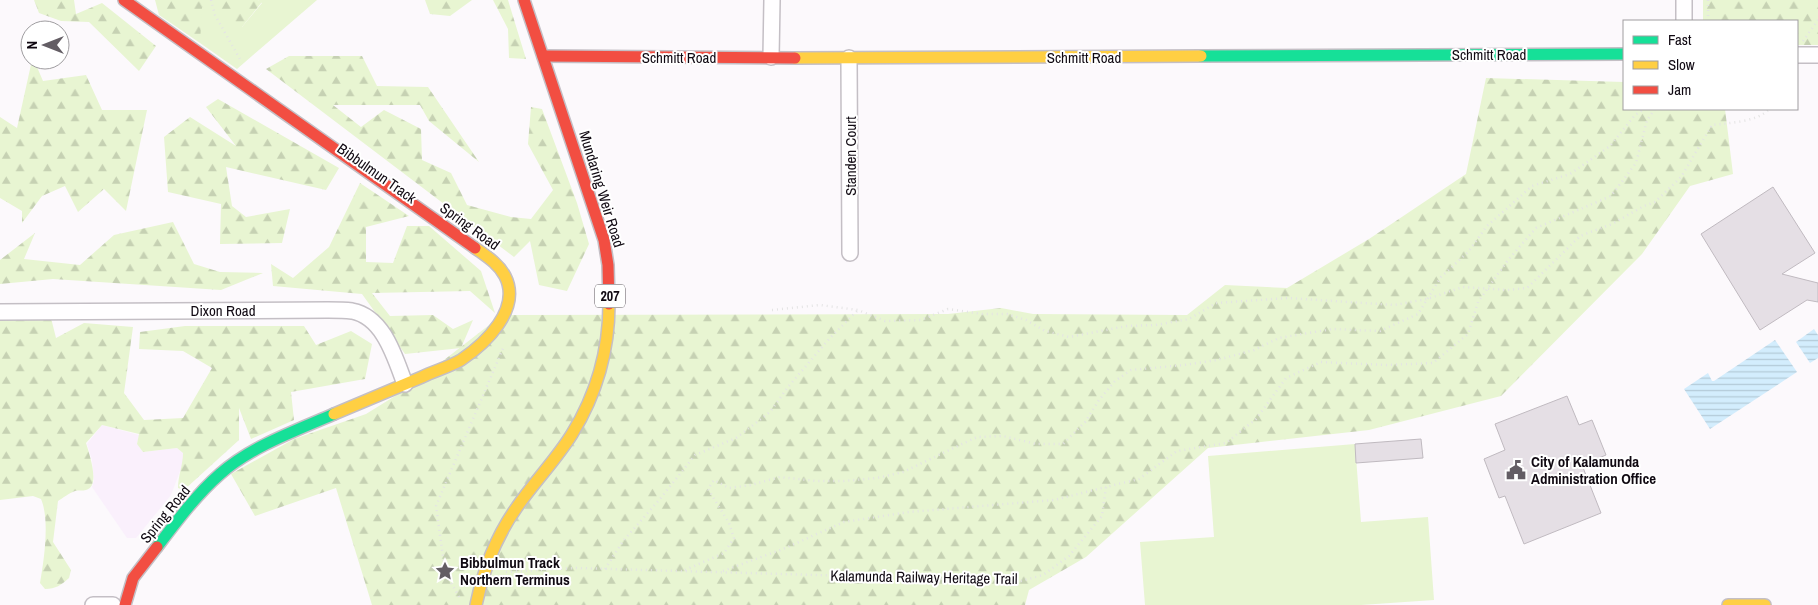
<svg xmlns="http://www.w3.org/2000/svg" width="1818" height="605" font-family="'Archivo Narrow',sans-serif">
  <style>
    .built { fill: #faf0fc }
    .forest { fill: url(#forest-firs) }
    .park { fill: #e8f5d2 }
    .water { fill: url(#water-rules) }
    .building { fill: #e5dfe5; stroke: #c0bac0 }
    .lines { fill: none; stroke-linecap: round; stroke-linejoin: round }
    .street-casing { stroke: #c4bfc5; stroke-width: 18 }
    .fast-casing { stroke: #c4bfc5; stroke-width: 14 }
    .slow-casing { stroke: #c4bfc5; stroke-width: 14 }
    .jam-casing { stroke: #c4bfc5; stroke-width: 14 }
    .path { stroke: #e4e4e4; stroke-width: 2.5; stroke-dasharray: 1 4; stroke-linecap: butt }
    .street { stroke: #fffeff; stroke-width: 15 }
    .fast { stroke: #16e098; stroke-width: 11 }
    .slow { stroke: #ffcf43; stroke-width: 11 }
    .jam { stroke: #f24e42; stroke-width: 11 }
    .labels { text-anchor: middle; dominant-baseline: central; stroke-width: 4; stroke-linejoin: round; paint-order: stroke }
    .shield { fill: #fff; stroke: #585359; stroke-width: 1 }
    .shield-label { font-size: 14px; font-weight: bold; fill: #100912 }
    .street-label { font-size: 15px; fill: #100912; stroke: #fff }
    .poi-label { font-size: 15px; font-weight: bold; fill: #100912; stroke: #fff; text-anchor: start }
  </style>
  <defs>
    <pattern id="forest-firs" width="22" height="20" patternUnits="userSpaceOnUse" patternTransform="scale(1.25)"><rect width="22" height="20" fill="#e8f5d2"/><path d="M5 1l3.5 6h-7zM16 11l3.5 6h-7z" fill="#c6d1b3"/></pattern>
    <pattern id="water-rules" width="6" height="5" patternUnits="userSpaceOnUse" patternTransform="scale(1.25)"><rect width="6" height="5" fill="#d3edfd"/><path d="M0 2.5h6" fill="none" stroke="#b4cad8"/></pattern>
  </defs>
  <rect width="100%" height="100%" fill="#fcf9fc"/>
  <path class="built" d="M 102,425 L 139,435 L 137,444 L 143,452 L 177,448 L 183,453 L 183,463 L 171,495 L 136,538 L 127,538 L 92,487 L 94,481 L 92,460 L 87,444 Z"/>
  <g class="forest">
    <path d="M 34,0 L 74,0 L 76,14 L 102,3 L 156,46 L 139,71 L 89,22 L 61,21 L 39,13 Z"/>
    <path d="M 155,0 L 258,0 L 262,2 L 242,27 L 200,43 L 159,15 Z"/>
    <path d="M 425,0 L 472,0 L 450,16 L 430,14 Z"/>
    <path d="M 493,0 L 508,0 L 526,59 L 509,58 L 508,29 Z"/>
    <path d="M 1703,0 L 1818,0 L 1818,45 L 1797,45 L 1797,21 L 1703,21 Z"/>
    <path d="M 289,56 L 362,56 L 377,86 L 428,87 L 479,162 L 429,121 L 420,105 L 333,105 L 361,127 L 384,110 L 421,129 L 422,160 L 451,173 L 467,205 L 511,217 L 531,219 L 553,190 L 528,144 L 531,107 L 542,109 L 577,203 L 589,244 L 567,291 L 539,285 L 530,241 L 514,257 L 266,69 Z"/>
    <path d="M 32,60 L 34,60 L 43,81 L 86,75 L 102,110 L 147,110 L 126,211 L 104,189 L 78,212 L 65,186 L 42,196 L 22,223 L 22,211 L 0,198 L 0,117 L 17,128 Z"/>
    <path d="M 1486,78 L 1624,82 L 1624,109 L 1725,109 L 1733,174 L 1690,186 L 1642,254 L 1501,396 L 1369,430 L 1208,448 L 1086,557 L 1029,590 L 1025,605 L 372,605 L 336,488 L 255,516 L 231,474 L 294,439 L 366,414 L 408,388 L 502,315 L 948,314 L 1001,308 L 1033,314 L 1187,315 L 1225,285 L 1287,288 L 1369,239 L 1466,174 Z"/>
    <path d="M 218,99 L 339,168 L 326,190 L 226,167 L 232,206 L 246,217 L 290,209 L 282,243 L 220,244 L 221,204 L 168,192 L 164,137 L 190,117 L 236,146 L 206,107 Z"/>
    <path d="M 360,183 L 409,216 L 366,227 L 366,262 L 393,263 L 407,226 L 429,226 L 481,271 L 495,313 L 470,291 L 372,293 L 390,316 L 433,315 L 453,329 L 473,320 L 461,348 L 405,354 L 362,294 L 273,286 L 271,264 L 293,278 L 329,247 Z"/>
    <path d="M 173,222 L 194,264 L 220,272 L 263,273 L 221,290 L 53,279 L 0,284 L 0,260 L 35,233 L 24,259 L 80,265 L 114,235 Z"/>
    <path d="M 0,317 L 51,318 L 56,338 L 84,323 L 133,327 L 124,393 L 144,420 L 183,418 L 212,368 L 183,351 L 139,349 L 140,332 L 185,326 L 304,326 L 316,345 L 351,331 L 372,344 L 365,379 L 291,392 L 294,420 L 251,439 L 239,408 L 239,440 L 184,490 L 178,488 C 178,476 183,465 183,453 L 177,448 L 143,452 L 137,444 L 139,434 L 102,425 L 86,443 C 89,453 101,487 86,490 C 83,491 78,490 75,491 C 69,493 63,498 58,501 L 53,542 L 71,570 L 69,578 C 61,585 56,589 45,589 L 40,583 C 44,560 50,520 41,499 L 33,496 L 0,500 Z"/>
  </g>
  <g class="park">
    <path d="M 258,0 L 317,0 L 237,69 L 200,43 L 202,7 L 242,27 L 262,3 Z"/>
    <path d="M 1355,444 L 1361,522 L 1428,517 L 1434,600 L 1361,605 L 1145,605 L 1140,542 L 1214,537 L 1208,456 Z"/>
  </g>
  <g class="water">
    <path d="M 1814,329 L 1818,335 L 1818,358 L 1810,363 L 1796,342 Z"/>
    <path d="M 1775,340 L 1797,372 L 1710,429 L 1684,389 L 1708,373 L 1712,381 L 1714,381 Z"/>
  </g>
  <g class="building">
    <path d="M 1773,187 L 1815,253 L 1782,274 L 1818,283 L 1818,302 L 1807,300 L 1760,330 L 1701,234 Z"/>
    <path d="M 1567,396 L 1579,425 L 1592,420 L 1606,455 L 1582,465 L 1601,513 L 1524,544 L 1505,496 L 1499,498 L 1484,459 L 1505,450 L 1495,424 Z"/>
    <path d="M 1421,439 L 1423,458 L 1356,463 L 1355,444 Z"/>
  </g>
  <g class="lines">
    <defs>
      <g id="street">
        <path d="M 1684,21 L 1684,0"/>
        <path d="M 1797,55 L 1818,55"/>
        <path d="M 771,57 L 772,0"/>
        <path d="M 849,58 L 850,253"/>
        <path d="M 0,312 L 328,310 C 336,310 344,310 352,311 C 384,317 395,358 405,384"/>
        <path d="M 93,605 L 113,605"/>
      </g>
      <g id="fast">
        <path d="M 1201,56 L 1624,54"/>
        <path d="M 157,547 C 176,522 196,495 220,474 C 252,446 295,431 334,414"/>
      </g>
      <g id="slow">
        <path d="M 795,58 L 1201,56"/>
        <path d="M 334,414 C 363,402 393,389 422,377 C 434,371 449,367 461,360 C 485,344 522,309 505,276 C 498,263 486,256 475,248"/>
        <path d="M 476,605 C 483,571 497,535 517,507 C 534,482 556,460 572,434 C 596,395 609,350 609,304"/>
        <path d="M 1728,605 L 1765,605"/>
      </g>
      <g id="jam">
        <path d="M 124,0 L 475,248"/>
        <path d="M 524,0 L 604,240 L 608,265 L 609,304"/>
        <path d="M 543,56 L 795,58"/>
        <path d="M 125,605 L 133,578 L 157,547"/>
      </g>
    </defs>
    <use href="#street" class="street-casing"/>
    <use href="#fast" class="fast-casing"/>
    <use href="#slow" class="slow-casing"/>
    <use href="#jam" class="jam-casing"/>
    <g class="path">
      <path d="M 211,0 L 215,15 L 241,61"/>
      <path d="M 1708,21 L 1708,0"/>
      <path d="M 1803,41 L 1818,20"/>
      <path d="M 772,310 L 820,305 L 858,310 L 885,321 L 921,320 L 948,309 L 982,314 L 1007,314 L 1026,320 L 1045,331 L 1069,337 L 1127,326 L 1156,325 L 1189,319 L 1216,303 L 1288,298 L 1394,305 L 1427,299 L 1463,287 L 1508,290 L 1527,288 L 1580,236 L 1612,224 L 1644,206 L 1655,202 L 1681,177 L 1712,125 C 1728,123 1758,122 1769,109"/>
      <path d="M 605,569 L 623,541 L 660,499 L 695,455 L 736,438 L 770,412 L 788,387 L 829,339 L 858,310"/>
      <path d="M 685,570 L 724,553 L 734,538 L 729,523 L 708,489 L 714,480 L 729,488 L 751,485 L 780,477 L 816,481 L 844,481 L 877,478 L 903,472 L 977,437 L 1003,436 L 1036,444 L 1063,444 L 1085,422 L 1099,400 L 1115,381 L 1131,370 L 1184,365 L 1217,360 L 1254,350 L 1279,338 L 1332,329 L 1380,331 L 1418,314 L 1441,277 L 1468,252 L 1487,226 L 1532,186 L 1570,174 L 1610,146 L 1635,115 L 1644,109"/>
      <path d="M 723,571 L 783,549 L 844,522 L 909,512 L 1054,500 L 1106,487"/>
      <path d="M 506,572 L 576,568 L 1021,581 L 1043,575 L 1069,556 L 1102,516 L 1106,487 L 1139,479 L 1177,451 L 1226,443 L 1256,419 L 1286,378 L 1321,362 L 1386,365 L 1433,363 L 1468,334 L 1478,302 L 1508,260 L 1536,228 L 1611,196 L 1636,163 L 1647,120 L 1655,109"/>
      <path d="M 459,597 L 445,571 L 436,506 L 504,346"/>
    </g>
    <use href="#street" class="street"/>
    <use href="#fast" class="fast"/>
    <use href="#slow" class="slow"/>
    <use href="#jam" class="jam"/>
  </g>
  <defs>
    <symbol id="civic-bare" viewBox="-9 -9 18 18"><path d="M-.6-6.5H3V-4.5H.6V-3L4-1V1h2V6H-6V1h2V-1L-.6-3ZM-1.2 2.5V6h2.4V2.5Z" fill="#635d64" stroke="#fff" stroke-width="2.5" paint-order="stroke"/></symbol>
    <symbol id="sight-bare" viewBox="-9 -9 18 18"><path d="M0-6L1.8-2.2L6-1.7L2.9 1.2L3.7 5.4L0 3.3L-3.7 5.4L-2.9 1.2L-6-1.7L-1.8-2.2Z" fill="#635d64" stroke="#fff" stroke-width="2.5" paint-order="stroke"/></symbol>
  </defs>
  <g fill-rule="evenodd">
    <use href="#civic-bare" x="1502" y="456" width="28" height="28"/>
    <use href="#sight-bare" x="431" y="557" width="28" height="28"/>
  </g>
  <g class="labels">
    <rect class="shield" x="595" y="284.5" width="30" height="23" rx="4"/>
    <g class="shield-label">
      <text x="610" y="296">207</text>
    </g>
    <g class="street-label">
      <text x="1489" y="54">Schmitt Road</text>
      <text x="679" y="57">Schmitt Road</text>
      <text x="1084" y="57">Schmitt Road</text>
      <text transform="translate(850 156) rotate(-90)">Standen Court</text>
      <text transform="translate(377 173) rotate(35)">Bibbulmun Track</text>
      <text transform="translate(602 189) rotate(73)">Mundaring Weir Road</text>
      <text transform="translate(470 226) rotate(36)">Spring Road</text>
      <text x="223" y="310">Dixon Road</text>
      <text transform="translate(165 514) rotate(-51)">Spring Road</text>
      <text transform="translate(924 577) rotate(1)">Kalamunda Railway Heritage Trail</text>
    </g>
    <g class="poi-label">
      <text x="1531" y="461">City of Kalamunda<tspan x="1531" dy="17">Administration Office</tspan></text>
      <text x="460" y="562">Bibbulmun Track<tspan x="460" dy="17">Northern Terminus</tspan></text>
    </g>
  </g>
  <rect x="1623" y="20" width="175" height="90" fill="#ffffff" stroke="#9f9da0"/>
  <rect x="1633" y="36" width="25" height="8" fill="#16e098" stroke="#9f9da0"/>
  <text x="1668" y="45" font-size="15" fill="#100912">Fast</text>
  <rect x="1633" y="61" width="25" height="8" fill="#ffcf43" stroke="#9f9da0"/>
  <text x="1668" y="70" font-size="15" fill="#100912">Slow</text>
  <rect x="1633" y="86" width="25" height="8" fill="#f24e42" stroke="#9f9da0"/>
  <text x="1668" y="95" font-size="15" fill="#100912">Jam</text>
  <g transform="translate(45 45) rotate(270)"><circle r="24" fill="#ffffff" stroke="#9f9da0"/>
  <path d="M0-4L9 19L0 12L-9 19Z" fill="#635d64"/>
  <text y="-8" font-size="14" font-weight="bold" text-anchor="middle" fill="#100912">N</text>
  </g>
</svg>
